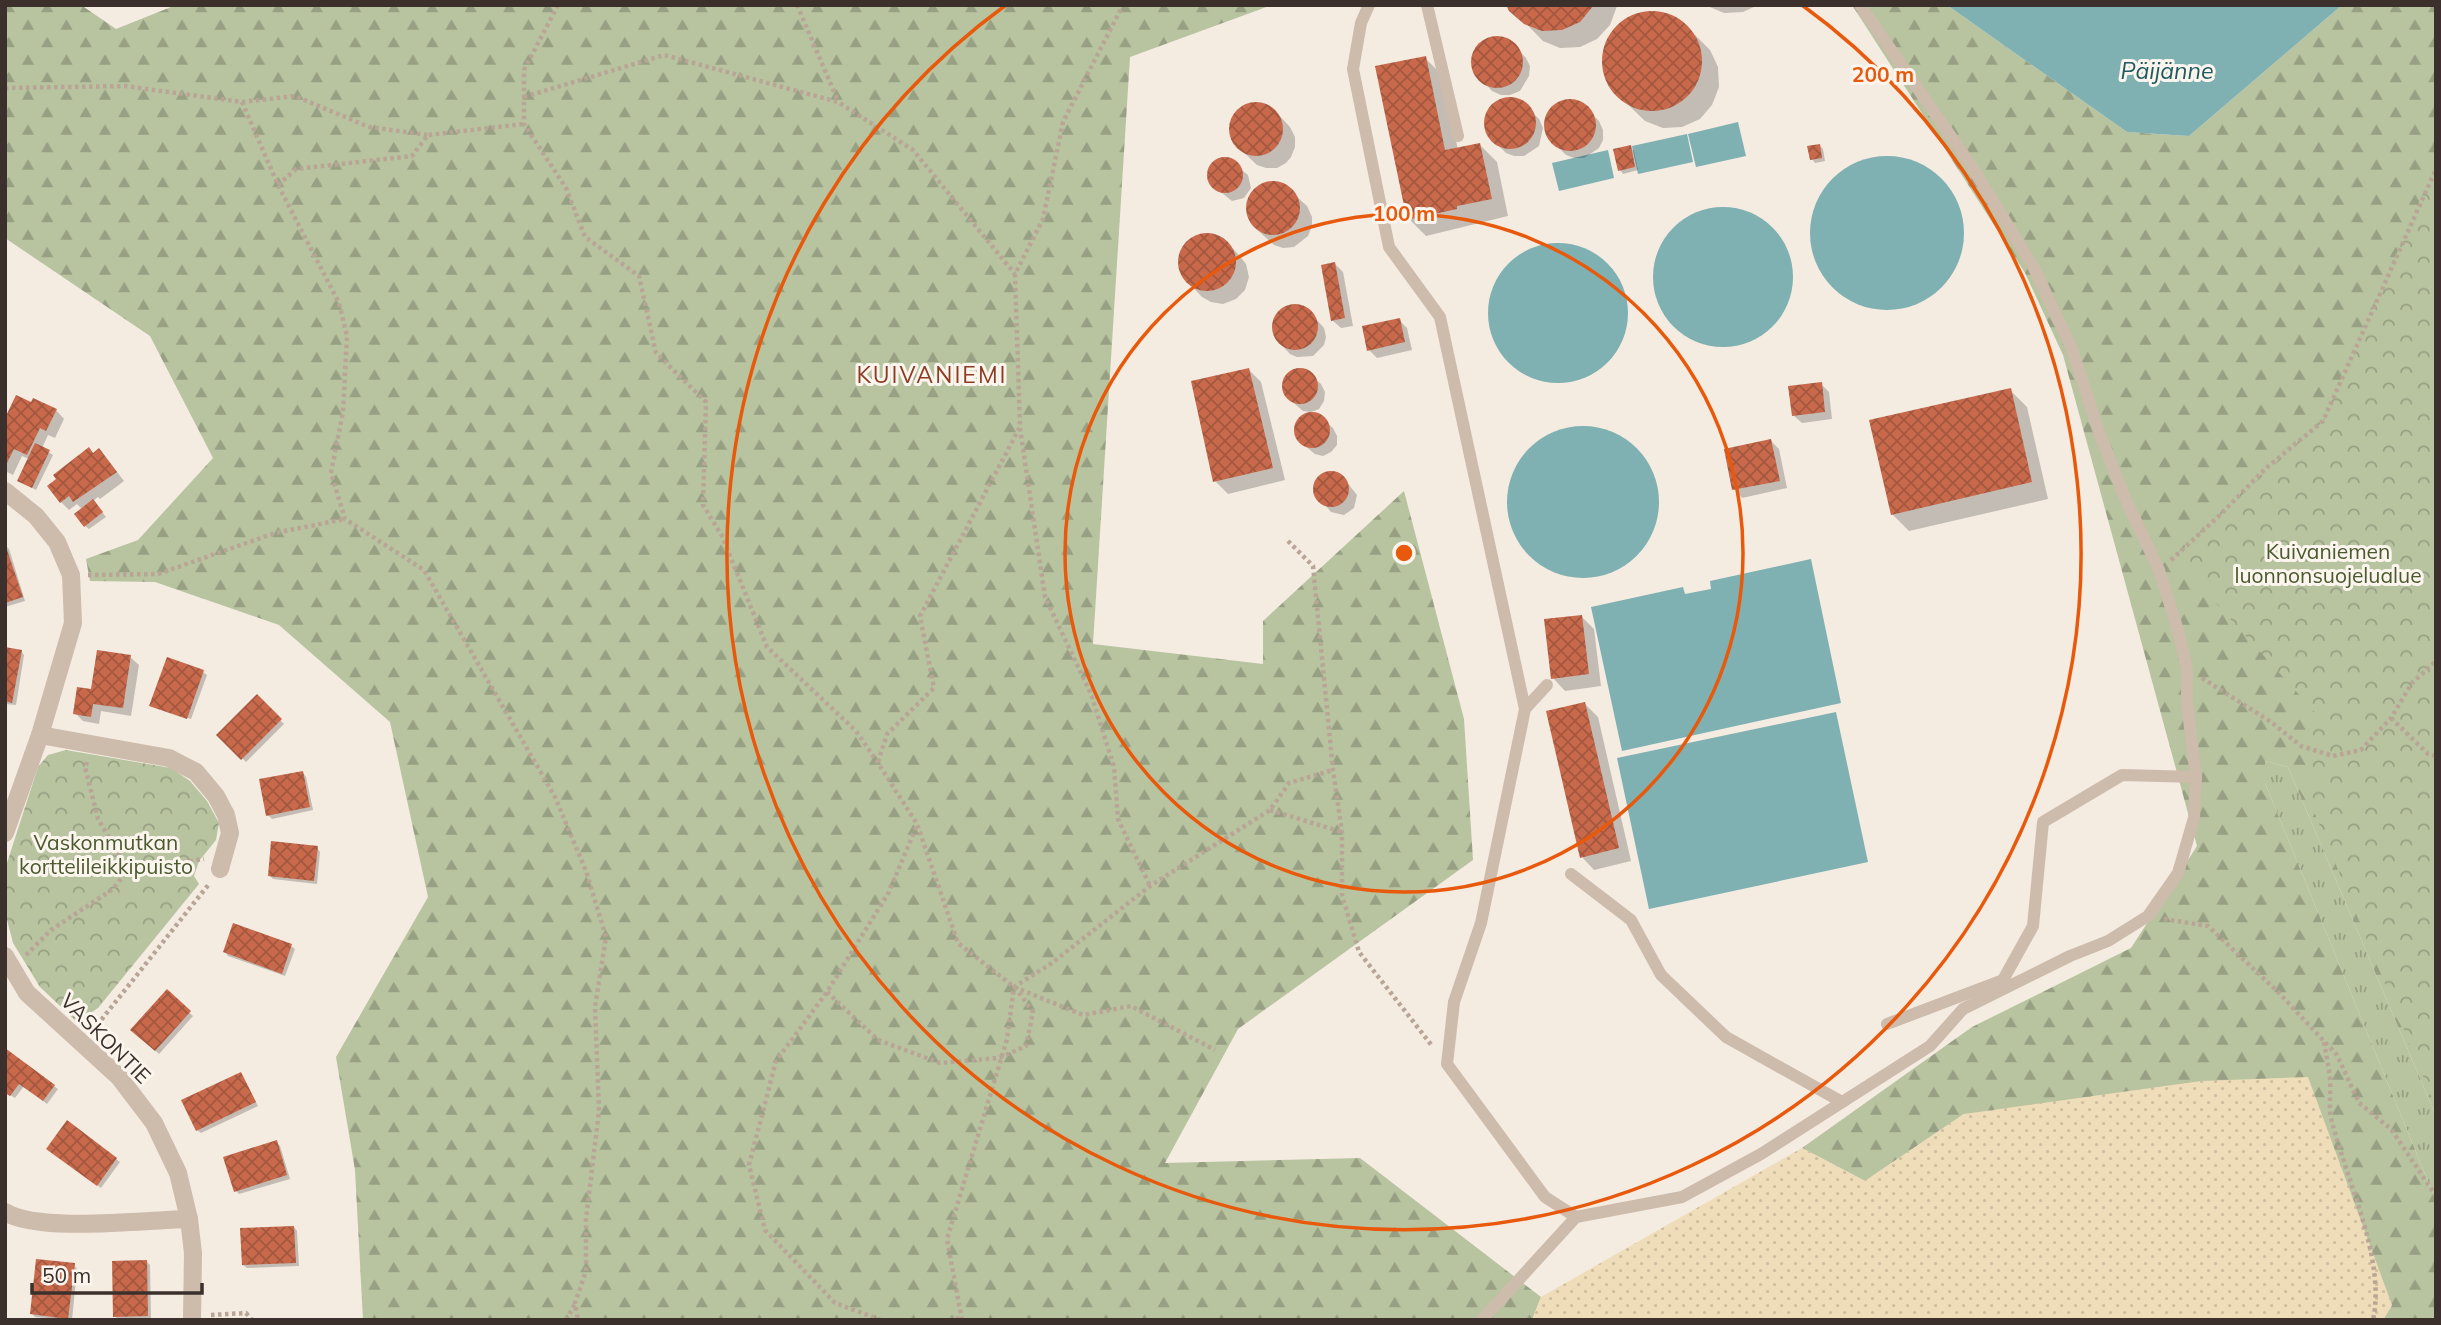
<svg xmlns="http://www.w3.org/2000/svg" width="2441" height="1325" font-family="Mulish,sans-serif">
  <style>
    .grass { fill: url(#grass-tufts) }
    .forest { fill: url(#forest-firs) }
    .sand { fill: url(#sand-dots) }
    .park { fill: url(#park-crowns) }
    .water { fill: #7fb0b2 }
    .shadow { fill: #0003 }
    .building { fill: url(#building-cross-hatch) }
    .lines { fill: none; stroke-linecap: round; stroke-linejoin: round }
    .path { stroke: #b9a596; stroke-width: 4.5; stroke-dasharray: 3.5 3.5; stroke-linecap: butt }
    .service { stroke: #cdbbac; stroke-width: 12 }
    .minor { stroke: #cdbbac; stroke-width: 18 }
    .ring { fill: none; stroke: #e8590c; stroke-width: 3.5 }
    .labels { text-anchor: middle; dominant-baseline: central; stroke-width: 6; stroke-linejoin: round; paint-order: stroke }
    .park-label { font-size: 21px; fill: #4a5a2e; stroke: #fbf5ee }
    .street-label { font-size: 21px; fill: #3b302b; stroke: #fbf5ee }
    .water-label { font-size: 23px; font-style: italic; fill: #1f5a5e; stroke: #fbf5ee }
    .neighbourhood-label { font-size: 23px; letter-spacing: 2px; fill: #8c3b22; stroke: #fbf5ee }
    .centre { fill: #e8590c; stroke: #fbf5ee; stroke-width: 3.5 }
    .ring-label { font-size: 21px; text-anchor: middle; font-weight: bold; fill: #e8590c; stroke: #fbf5ee; stroke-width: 6; stroke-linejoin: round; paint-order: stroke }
  </style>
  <defs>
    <pattern id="grass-tufts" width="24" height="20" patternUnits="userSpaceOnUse" patternTransform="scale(1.75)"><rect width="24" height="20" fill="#b8c4a0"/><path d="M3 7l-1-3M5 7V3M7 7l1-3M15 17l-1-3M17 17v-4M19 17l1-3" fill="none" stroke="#97a083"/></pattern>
    <pattern id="forest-firs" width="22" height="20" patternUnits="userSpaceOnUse" patternTransform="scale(1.75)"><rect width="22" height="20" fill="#b8c4a0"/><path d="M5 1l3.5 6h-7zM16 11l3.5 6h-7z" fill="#97a083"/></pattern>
    <pattern id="sand-dots" width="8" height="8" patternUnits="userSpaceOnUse" patternTransform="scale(1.75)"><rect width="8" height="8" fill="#efdcb8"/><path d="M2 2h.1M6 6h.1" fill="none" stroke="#cebd9e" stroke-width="1.8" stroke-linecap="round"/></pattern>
    <pattern id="park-crowns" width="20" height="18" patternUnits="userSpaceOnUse" patternTransform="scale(1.75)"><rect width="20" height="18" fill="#b8c4a0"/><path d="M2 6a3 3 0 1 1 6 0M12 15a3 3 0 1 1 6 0" fill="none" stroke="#97a083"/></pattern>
    <pattern id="building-cross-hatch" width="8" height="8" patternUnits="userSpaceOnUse" patternTransform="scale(1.75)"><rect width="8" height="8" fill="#c8694b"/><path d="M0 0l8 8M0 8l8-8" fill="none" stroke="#a4573f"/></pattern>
  </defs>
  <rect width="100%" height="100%" fill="#f4ebe1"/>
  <path class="grass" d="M 2265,761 L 2288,767 L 2436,1116 L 2436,1201 L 2265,783 Z"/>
  <g class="forest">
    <path d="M 5,5 L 81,5 L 116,29 L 176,5 L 1272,5 L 1130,57 L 1093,644 L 1263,664 L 1263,621 L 1404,491 L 1464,719 L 1473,860 L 1238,1029 L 1165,1163 L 1360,1158 L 1541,1297 L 1532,1320 L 363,1320 L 355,1170 L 336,1057 L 428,897 L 390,722 L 279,625 L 155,582 L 90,581 L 86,559 L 138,540 L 213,458 L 150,336 L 5,238 Z"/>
    <path d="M 1852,5 L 1947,5 L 2127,132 L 2189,136 L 2342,5 L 2436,5 L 2436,1116 L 2288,767 L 2265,761 L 2265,783 L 2436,1201 L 2436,1320 L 2383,1320 L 2392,1305 L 1964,1114 L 1865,1181 L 1802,1148 L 1972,1027 L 2131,948 L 2197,846 L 2063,355 L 2025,273 Z"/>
  </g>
  <path class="sand" d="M 2308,1077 L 2392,1305 L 2383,1320 L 1532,1320 L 1541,1297 L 1802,1148 L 1865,1181 L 1964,1114 L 2201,1081 Z"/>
  <g class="park">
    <path d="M 2436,164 L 2436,1108 L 2309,799 L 2314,711 L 2174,557 L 2323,421 Z"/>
    <path d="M 66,750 L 171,768 L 190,781 L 207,801 L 219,823 L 216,840 L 199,861 L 194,876 L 199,884 L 98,1008 L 77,1022 L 40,987 L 13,943 L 5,912 L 7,863 L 38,767 L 48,755 Z"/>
  </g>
  <g class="water">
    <path d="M 1947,5 L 2342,5 L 2189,136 L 2127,132 Z"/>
    <path d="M 1738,122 L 1746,156 L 1696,167 L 1688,134 Z"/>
    <path d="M 1687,134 L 1693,162 L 1638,174 L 1632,146 Z"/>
    <path d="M 1608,150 L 1614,178 L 1559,191 L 1552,163 Z"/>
    <circle cx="1887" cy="233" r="77"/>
    <circle cx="1723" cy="277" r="70"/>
    <circle cx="1558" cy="313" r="70"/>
    <circle cx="1583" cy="502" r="76"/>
    <path d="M 1811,559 L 1841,703 L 1622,751 L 1591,607 L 1683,587 L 1685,594 L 1711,589 L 1710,581 Z"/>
    <path d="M 1836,712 L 1868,862 L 1649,909 L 1617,758 Z"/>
  </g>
  <g class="shadow">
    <path d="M 1508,5 L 1617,5 L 1617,6 L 1610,25 L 1597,39 L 1580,47 L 1560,48 L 1543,41 Z"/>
    <path d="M 1705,5 L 1758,5 L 1743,12 L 1724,13 Z"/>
    <path d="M 1660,12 L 1677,18 L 1692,32 L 1710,50 L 1718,67 L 1719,87 L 1712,105 L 1700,119 L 1682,127 L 1663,128 L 1645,121 L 1613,90 L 1604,72 L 1604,53 L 1610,36 L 1623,21 L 1642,13 Z"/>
    <path d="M 1492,38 L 1510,41 L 1526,58 L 1530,66 L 1529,76 L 1520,91 L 1510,95 L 1501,95 L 1492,91 L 1477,75 L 1473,66 L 1473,57 L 1476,48 L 1483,42 Z"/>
    <path d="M 1425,58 L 1442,75 L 1458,150 L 1480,145 L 1497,162 L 1508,216 L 1426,236 L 1409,219 Z"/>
    <path d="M 1515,99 L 1523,103 L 1539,119 L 1543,128 L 1539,146 L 1524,156 L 1514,156 L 1506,153 L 1490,137 L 1486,128 L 1486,119 L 1496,103 Z"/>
    <path d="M 1565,101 L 1575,101 L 1583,105 L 1599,121 L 1603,130 L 1603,140 L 1599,148 L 1584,158 L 1574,158 L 1566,155 L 1550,139 L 1546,130 L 1546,121 L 1549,112 L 1556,105 Z"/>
    <path d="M 1259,103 L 1270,107 L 1277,113 L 1290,127 L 1295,137 L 1295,147 L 1291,157 L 1286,163 L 1277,168 L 1266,168 L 1257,165 L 1236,145 L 1231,136 L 1230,125 L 1233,116 L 1239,109 L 1250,104 Z"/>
    <path d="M 1819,145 L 1823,149 L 1825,161 L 1815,163 L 1812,159 Z"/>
    <path d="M 1630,147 L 1634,151 L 1638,170 L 1623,174 L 1620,170 Z"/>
    <path d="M 1228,159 L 1248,175 L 1251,188 L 1244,198 L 1232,201 L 1212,185 L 1209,173 L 1216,162 Z"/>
    <path d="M 1266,183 L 1276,183 L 1286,187 L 1307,206 L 1312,217 L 1312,226 L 1308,236 L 1294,247 L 1283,248 L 1274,245 L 1252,225 L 1248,215 L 1247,205 L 1250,195 L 1256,188 Z"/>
    <path d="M 1211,234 L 1224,239 L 1237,253 L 1246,264 L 1249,277 L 1245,290 L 1236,299 L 1223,304 L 1211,302 L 1202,297 L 1181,274 L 1179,263 L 1180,252 L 1186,242 L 1198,235 Z"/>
    <path d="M 1335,264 L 1343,272 L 1353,326 L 1341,328 L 1332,320 Z"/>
    <path d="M 1292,305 L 1302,307 L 1309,311 L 1324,328 L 1326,337 L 1324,345 L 1313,356 L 1297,357 L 1290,354 L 1275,338 L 1273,323 L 1276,315 L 1283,309 Z"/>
    <path d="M 1399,320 L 1407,328 L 1412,350 L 1377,358 L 1369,350 Z"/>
    <path d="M 1249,370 L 1261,382 L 1285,480 L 1228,494 L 1215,481 Z"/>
    <path d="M 1295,370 L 1304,370 L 1321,384 L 1325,392 L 1324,401 L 1319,409 L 1311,412 L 1303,411 L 1287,397 L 1284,389 L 1284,381 L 1288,375 Z"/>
    <path d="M 1821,384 L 1829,392 L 1832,419 L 1802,423 L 1793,415 Z"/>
    <path d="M 2010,390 L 2027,407 L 2048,499 L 1909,531 L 1892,514 Z"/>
    <path d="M 32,404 L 56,410 L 64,419 L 55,438 L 48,435 L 42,448 L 53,455 L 36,490 L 19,481 L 29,459 L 22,456 L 13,475 L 5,471 L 5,422 Z"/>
    <path d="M 1307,414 L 1316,414 L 1333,428 L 1337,436 L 1337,445 L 1331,452 L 1323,456 L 1315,454 L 1299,441 L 1296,433 L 1296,425 L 1300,418 Z"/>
    <path d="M 1771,441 L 1779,449 L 1787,488 L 1742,498 L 1734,489 Z"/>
    <path d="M 94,455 L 107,459 L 124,481 L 100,499 L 98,497 L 93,501 L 106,517 L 89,529 L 85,526 L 83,510 L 77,504 L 69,510 L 61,502 Z"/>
    <path d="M 1328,473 L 1341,475 L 1357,495 L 1354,508 L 1344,515 L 1331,512 L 1315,492 L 1317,480 Z"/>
    <path d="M 5,545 L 9,549 L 25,601 L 5,607 Z"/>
    <path d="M 1582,617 L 1594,629 L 1601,686 L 1565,691 L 1553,678 Z"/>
    <path d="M 5,649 L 21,651 L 24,655 L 16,705 L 5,704 Z"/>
    <path d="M 130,657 L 139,665 L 131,716 L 101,711 L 99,724 L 83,721 L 75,713 L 92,691 Z"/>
    <path d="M 203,672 L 207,675 L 191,719 L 151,706 Z"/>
    <path d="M 257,696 L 284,724 L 246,762 L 218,735 Z"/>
    <path d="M 1585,704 L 1598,717 L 1631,861 L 1594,870 L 1582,857 Z"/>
    <path d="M 303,773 L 306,777 L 313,810 L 272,819 L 268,815 Z"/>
    <path d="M 317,848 L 320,852 L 317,884 L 273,879 L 270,876 Z"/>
    <path d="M 291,946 L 295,949 L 285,976 L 228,956 L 225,952 Z"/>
    <path d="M 167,992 L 193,1016 L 159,1054 L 133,1030 Z"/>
    <path d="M 5,1050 L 58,1089 L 47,1104 L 24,1086 L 15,1098 L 5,1092 Z"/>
    <path d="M 241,1074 L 258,1106 L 201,1133 L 197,1130 Z"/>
    <path d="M 276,1142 L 280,1146 L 290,1179 L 239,1194 L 236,1191 Z"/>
    <path d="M 52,1152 L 116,1159 L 120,1162 L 101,1188 Z"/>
    <path d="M 294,1227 L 297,1231 L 299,1266 L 247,1268 L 243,1265 Z"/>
    <path d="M 146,1261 L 150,1265 L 151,1319 L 118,1320 L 115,1316 Z"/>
    <path d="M 74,1265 L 77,1269 L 72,1320 L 35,1317 L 32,1314 Z"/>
  </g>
  <g class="building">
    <path d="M 1506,5 L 1594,5 L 1580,22 L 1562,30 L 1542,31 L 1524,24 L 1509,11 Z"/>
    <circle cx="1652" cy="61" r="50"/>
    <circle cx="1497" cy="62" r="26"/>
    <path d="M 1426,56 L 1445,150 L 1480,143 L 1492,199 L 1457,206 L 1457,209 L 1407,220 L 1375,66 Z"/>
    <circle cx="1510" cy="123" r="26"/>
    <circle cx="1570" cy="125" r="26"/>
    <circle cx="1256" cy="129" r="27"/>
    <path d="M 1820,144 L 1822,158 L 1810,160 L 1807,146 Z"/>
    <path d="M 1631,145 L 1635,167 L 1618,171 L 1613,149 Z"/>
    <circle cx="1225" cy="175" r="18"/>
    <circle cx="1273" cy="208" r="27"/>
    <circle cx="1207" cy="262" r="29"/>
    <path d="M 1335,262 L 1345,318 L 1331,321 L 1321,265 Z"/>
    <circle cx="1295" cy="327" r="23"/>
    <path d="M 1400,318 L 1405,342 L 1367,351 L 1362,326 Z"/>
    <path d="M 1249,368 L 1273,468 L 1213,482 L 1191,381 Z"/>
    <circle cx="1300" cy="386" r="18"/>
    <path d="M 1822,382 L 1825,412 L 1792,416 L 1788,386 Z"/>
    <path d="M 2011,388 L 2032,482 L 1891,515 L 1869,420 Z"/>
    <path d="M 16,395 L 31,402 L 33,398 L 57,409 L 46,431 L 40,428 L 27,455 L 14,449 L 5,467 L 5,418 Z"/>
    <circle cx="1312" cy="430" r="18"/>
    <path d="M 1771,439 L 1780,481 L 1732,490 L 1724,449 Z"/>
    <path d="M 35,443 L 50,450 L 32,488 L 17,481 Z"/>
    <path d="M 89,447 L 93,453 L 99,448 L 117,472 L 73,502 L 69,496 L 60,503 L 47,486 L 56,479 L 53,475 Z"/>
    <circle cx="1331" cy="489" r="18"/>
    <path d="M 93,499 L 103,512 L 84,527 L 74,514 Z"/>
    <path d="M 5,544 L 23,597 L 5,603 Z"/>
    <path d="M 1582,615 L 1589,674 L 1551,679 L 1544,619 Z"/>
    <path d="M 5,647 L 22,650 L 12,703 L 5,701 Z"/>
    <path d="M 97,650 L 131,655 L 123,708 L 93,704 L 91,717 L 73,714 L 77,687 L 91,689 Z"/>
    <path d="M 167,657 L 204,670 L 187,719 L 149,706 Z"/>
    <path d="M 257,694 L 282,719 L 241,760 L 216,735 Z"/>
    <path d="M 1585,702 L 1619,848 L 1580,858 L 1546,711 Z"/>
    <path d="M 303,771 L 310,807 L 266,816 L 259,779 Z"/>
    <path d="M 271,841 L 318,846 L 314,881 L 268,876 Z"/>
    <path d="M 233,923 L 292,944 L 282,974 L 223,952 Z"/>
    <path d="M 167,989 L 191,1011 L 155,1051 L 130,1030 Z"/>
    <path d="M 5,1048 L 55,1085 L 43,1101 L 19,1084 L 10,1096 L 5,1093 Z"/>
    <path d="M 241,1072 L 256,1102 L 196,1131 L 181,1100 Z"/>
    <path d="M 67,1120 L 117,1158 L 97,1186 L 46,1149 Z"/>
    <path d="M 277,1140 L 287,1175 L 234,1192 L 223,1157 Z"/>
    <path d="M 294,1226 L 296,1263 L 242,1265 L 240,1228 Z"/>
    <path d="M 36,1259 L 75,1263 L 68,1319 L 30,1314 Z"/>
    <path d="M 147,1260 L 148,1316 L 113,1317 L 112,1261 Z"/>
  </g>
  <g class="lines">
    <g class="path">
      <path d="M 558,5 L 524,70 L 524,124 L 566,188 L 585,237 L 639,276 L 656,353 L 706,402 L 703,505 L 722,536 L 767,647 L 856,731 L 878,763 L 917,824 L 958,943 L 1014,987 L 1083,1015 L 1131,1006 L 1215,1050"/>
      <path d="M 797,5 L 838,101"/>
      <path d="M 5,88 L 125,86 L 242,102 L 295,96 L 369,127 L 428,135"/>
      <path d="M 524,97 L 664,55 L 838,102 L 913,150 L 1015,274"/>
      <path d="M 242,102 L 278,185 L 339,303 L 347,336 L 343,412 L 331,473 L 345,519 L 424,570 L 555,797 L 586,871 L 606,937 L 595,1007 L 599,1111 L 586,1219 L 586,1271 L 575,1303 L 578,1320"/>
      <path d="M 278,185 L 296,169 L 412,156 L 428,135 L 524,124"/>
      <path d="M 1020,428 L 1045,597 L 1091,694 L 1114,767 L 1118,819 L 1150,886"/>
      <path d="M 1288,541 L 1313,566 L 1333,770 L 1342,832 L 1342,895 L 1359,952 L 1433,1047"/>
      <path d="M 2171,560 L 2219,516 L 2265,469 L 2323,421 L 2436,169"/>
      <path d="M 88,575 L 158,574 L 275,533 L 345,519"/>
      <path d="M 2202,678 L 2271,722 L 2301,746 L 2333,756 L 2361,750 L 2391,718 L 2412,683 L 2436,661"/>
      <path d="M 2391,718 L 2428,754 L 2436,756"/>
      <path d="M 87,762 L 85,767 L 98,819 L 128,870"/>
      <path d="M 878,762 L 887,734 L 934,688 L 920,616 L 1020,427 L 1015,274 L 1043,219 L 1063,122 L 1123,5"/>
      <path d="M 1270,810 L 1342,832"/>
      <path d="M 2164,919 L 2208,926 L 2279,993 L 2337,1055 L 2359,1103 L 2391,1129 L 2436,1196"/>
      <path d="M 26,955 L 51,930 L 113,889 L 128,870 L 204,859"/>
      <path d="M 827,992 L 878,1040 L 940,1063 L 999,1058 L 1026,1046 L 1033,1012 L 1015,987"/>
      <path d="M 91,1029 L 102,1019 L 209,884"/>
      <path d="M 2324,1042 C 2326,1055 2329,1067 2330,1079 C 2331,1093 2328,1109 2332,1122 C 2347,1181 2386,1260 2373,1320"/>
      <path d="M 211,1315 L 246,1313 L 252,1320"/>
      <path d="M 566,1320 L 575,1304"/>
      <path d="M 881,1320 L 835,1303 L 765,1230 L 749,1165 L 776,1061 L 827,992 L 889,892 L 917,825"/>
      <path d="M 949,1320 L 962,1317"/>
      <path d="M 962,1320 L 947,1239 L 1007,1039 L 1014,987 L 1052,963 L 1150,886 L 1270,810 L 1289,783 L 1333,770"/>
    </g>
    <g class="service">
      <path d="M 1369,5 L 1361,23 L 1353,69 L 1389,247 L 1440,317 L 1525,709 L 1547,685"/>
      <path d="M 1427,5 L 1458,136"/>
      <path d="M 1525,709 L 1481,923 L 1454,1002 L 1447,1064 L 1545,1197 L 1576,1217"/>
      <path d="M 1571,874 L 1631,920 L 1661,975 L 1726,1037 L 1842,1102"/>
      <path d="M 1887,1024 L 2003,980 L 2033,926 L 2043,822 L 2122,775 L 2196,777"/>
      <path d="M 1482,1320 L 1576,1217 L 1682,1197 L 1761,1154 L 1930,1046 L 1963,1009 L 2070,956 L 2108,941 L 2148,916 L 2178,873 L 2194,818 L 2196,777 L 2187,703 L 2187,669 L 2177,627 L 2159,570 L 2125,498 L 2099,432 L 2072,349 L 2034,268 L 1972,167 L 1860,5"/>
    </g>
    <g class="minor">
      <path d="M 5,491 L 36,516 L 57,542 L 71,575 L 73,623 L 40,735 L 5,833"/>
      <path d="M 40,735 L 169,758 L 196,772 L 216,796 L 226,815 L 230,833 L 220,869"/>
      <path d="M 5,956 L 27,993 L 119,1077 L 154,1123 L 178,1173 L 189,1219 L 193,1253 L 192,1320"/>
      <path d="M 5,1212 C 39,1233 146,1220 189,1219"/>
    </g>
  </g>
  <g class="ring">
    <circle cx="1404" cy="553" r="339"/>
    <path d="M1802 5A677 677 0 1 1 1006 5"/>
  </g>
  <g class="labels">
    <g class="park-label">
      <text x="2328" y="551">Kuivaniemen<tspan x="2328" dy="24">luonnonsuojelualue</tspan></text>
      <text x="106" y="842">Vaskonmutkan<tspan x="106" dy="24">korttelileikkipuisto</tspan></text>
    </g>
    <g class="street-label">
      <text transform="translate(106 1038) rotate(45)">VASKONTIE</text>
    </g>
    <g class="water-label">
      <text x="2167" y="70">Päijänne</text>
    </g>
    <g class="neighbourhood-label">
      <text x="932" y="374">KUIVANIEMI</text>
    </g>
  </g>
  <circle cx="1404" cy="553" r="10" class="centre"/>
  <g class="ring-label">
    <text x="1883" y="82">200 m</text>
    <text x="1404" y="221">100 m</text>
  </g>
  <rect width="2441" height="1325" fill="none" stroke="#3b302b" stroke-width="14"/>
  <path d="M32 1283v10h170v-10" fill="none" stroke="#3b302b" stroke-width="3.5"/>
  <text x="42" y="1283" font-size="21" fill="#3b302b" stroke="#fbf5ee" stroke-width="5" paint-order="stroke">50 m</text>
</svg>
